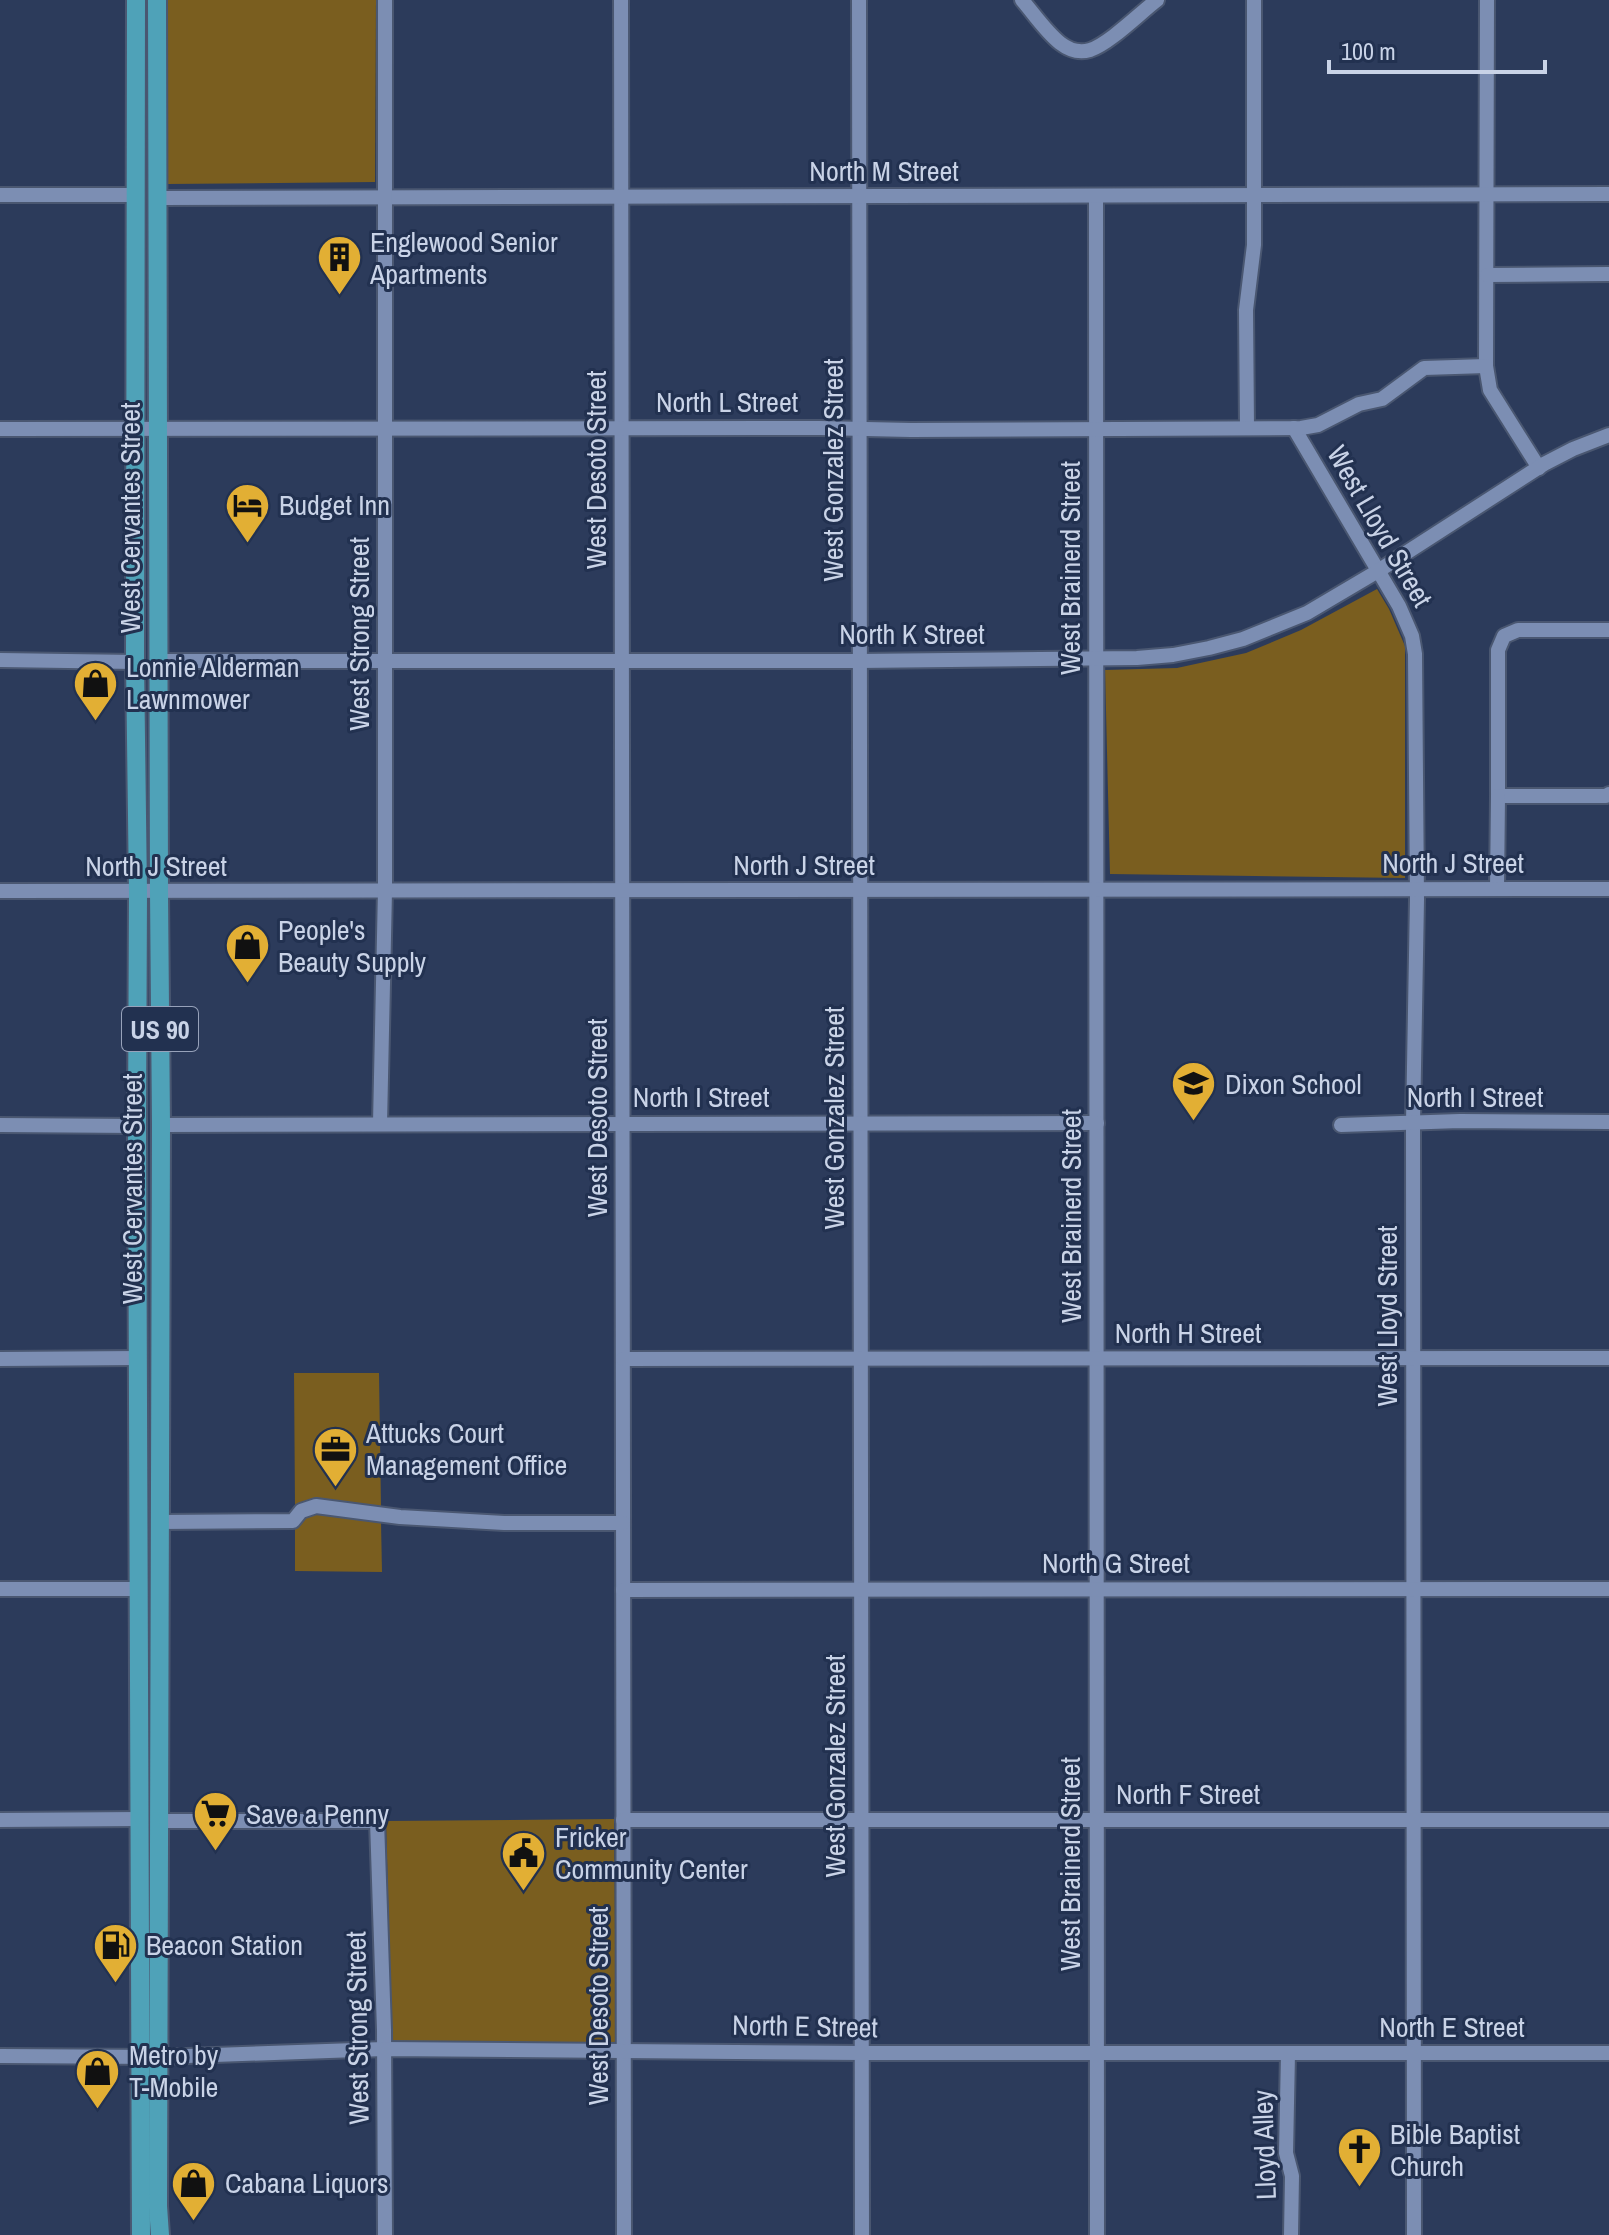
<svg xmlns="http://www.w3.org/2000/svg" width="1609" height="2235" font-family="'Archivo Narrow',sans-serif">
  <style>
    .green { fill: #7a5e1f }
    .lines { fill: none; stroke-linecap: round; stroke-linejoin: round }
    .minor-casing { stroke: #4a5771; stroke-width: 18 }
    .major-casing { stroke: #4a5771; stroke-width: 22 }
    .minor { stroke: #7c8eb3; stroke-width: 14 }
    .major { stroke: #4fa2b8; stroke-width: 18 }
    .labels { text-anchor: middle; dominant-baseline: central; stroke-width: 6; stroke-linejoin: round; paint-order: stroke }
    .shield { fill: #223150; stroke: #97a2ba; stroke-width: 2 }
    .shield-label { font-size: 26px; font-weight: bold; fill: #c9d3e7 }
    .street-label { font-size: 28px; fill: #c9d3e7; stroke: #223150 }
    .poi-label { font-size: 28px; fill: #c9d3e7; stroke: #223150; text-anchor: start }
  </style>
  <rect width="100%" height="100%" fill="#2c3b5b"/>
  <g class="green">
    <path d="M 164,0 L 376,0 L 375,182 L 167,184 Z"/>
    <path d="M 1377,589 L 1389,609 L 1405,646 L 1405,878 L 1110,874 L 1105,670 L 1177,668 L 1246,653 L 1301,630 Z"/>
    <path d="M 294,1373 L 379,1373 L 381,1507 L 317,1499 L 295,1507 Z"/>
    <path d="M 317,1514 L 381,1522 L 382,1572 L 295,1571 L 295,1527 L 306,1517 Z"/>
    <path d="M 614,1819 L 616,2043 L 392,2042 L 386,1821 Z"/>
  </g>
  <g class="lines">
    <defs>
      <g id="minor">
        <path d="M 621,0 L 624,2235"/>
        <path d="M 859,0 L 862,2235"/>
        <path d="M 1022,0 C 1034,14 1046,32 1060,43 C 1069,50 1080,53 1090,50 C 1109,44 1140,13 1157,0"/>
        <path d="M 1487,0 L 1486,366 L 1490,390 L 1539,468"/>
        <path d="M 0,195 L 136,195"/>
        <path d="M 1096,196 L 1097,2235"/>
        <path d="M 159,198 L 1609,194"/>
        <path d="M 1487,275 L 1609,274"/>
        <path d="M 1247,428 L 1246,310 L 1254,245 L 1254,0"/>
        <path d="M 1294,428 L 1399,606 L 1412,636 L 1415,654 L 1417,899 L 1413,1123 L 1414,2235"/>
        <path d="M 0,429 L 820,428 L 911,430 L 1301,428 L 1318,425 L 1359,404 L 1382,399 L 1424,368 L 1486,366"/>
        <path d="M 1609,630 L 1518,630 L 1504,636 L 1498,650 L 1498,796 L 1606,796 L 1609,794"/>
        <path d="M 0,660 L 135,662"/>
        <path d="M 158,661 L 859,661 L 1137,658 L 1173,655 L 1209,648 L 1243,639 L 1307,613 L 1378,571 L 1544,464 L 1573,449 L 1609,435"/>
        <path d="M 1497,889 L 1498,796"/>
        <path d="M 0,891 L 1609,889"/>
        <path d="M 380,1124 L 385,890 L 385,0"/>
        <path d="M 0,1125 L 137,1126"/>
        <path d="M 161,1125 L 1097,1123"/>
        <path d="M 1341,1125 L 1460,1121 L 1609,1122"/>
        <path d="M 0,1359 L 138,1358"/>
        <path d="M 623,1359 L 1609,1358"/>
        <path d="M 159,1522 L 293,1521 L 301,1511 L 316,1506 L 400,1517 L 504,1523 L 623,1523"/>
        <path d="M 0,1589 L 139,1589"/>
        <path d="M 623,1590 L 1609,1589"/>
        <path d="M 0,1820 L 140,1819"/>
        <path d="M 623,1820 L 1609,1820"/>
        <path d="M 159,1821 L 377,1821 L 384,2030 L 385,2235"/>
        <path d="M 1288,2053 L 1286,2153 L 1292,2176 L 1291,2235"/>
        <path d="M 0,2056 L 159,2057 L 384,2049 L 861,2053 L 1609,2053"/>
      </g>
      <g id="major">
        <path d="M 136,0 L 135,662 L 138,892 L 137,1126 L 141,2235"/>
        <path d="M 157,0 L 159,892 L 161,1125 L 158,2206 L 160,2235"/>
      </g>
    </defs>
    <use href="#minor" class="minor-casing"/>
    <use href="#major" class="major-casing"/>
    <use href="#minor" class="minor"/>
    <use href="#major" class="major"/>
  </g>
  <defs>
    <symbol id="building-pin" viewBox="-11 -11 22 30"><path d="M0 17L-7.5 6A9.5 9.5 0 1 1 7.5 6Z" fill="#e2af34" stroke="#223150"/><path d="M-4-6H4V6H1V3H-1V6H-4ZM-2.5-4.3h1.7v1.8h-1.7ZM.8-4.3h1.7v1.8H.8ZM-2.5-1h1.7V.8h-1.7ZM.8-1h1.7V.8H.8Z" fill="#111"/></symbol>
    <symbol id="hotel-pin" viewBox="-11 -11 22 30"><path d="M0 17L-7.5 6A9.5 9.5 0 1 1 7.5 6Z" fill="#e2af34" stroke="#223150"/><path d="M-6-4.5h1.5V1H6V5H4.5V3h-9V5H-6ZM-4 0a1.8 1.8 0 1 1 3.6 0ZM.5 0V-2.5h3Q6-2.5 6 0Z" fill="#111"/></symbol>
    <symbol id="shop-pin" viewBox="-11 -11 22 30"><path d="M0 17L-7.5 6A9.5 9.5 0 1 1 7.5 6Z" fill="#e2af34" stroke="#223150"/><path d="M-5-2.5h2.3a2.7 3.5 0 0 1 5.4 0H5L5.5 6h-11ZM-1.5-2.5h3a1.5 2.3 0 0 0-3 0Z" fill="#111"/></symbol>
    <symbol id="school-pin" viewBox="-11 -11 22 30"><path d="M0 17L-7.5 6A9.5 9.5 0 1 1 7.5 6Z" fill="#e2af34" stroke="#223150"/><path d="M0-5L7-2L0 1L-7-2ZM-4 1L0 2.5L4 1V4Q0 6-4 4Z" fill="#111"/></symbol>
    <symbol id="office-pin" viewBox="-11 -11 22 30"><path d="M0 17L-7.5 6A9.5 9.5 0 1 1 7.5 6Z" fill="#e2af34" stroke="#223150"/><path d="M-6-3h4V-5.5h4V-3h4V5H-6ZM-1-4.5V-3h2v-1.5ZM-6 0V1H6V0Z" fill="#111"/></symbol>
    <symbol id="supermarket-pin" viewBox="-11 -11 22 30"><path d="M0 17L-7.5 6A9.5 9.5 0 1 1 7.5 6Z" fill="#e2af34" stroke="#223150"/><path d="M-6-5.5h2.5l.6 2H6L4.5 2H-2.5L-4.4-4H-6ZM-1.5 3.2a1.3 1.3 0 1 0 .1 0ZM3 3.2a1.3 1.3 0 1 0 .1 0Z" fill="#111"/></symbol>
    <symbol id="civic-pin" viewBox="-11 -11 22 30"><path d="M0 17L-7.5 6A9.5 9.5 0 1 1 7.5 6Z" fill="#e2af34" stroke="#223150"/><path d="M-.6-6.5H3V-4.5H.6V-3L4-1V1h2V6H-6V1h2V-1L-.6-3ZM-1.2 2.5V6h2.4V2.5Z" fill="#111"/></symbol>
    <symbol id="fuel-pin" viewBox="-11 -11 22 30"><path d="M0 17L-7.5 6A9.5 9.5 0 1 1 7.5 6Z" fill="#e2af34" stroke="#223150"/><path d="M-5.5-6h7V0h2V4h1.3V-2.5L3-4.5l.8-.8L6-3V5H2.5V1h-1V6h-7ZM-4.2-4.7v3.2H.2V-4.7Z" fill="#111"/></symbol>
    <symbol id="church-pin" viewBox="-11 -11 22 30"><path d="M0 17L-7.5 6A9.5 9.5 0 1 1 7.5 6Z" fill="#e2af34" stroke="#223150"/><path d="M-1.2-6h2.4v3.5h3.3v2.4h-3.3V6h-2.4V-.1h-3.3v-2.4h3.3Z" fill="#111"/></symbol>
  </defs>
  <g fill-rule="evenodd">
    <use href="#building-pin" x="314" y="232" width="51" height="69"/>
    <use href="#hotel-pin" x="222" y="480" width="51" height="69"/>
    <use href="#shop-pin" x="70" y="658" width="51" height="69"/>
    <use href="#shop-pin" x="222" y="920" width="51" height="69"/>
    <use href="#school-pin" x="1168" y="1058" width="51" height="69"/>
    <use href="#office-pin" x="310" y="1424" width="51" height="69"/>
    <use href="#supermarket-pin" x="190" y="1788" width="51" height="69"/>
    <use href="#civic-pin" x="498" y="1828" width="51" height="69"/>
    <use href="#fuel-pin" x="90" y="1920" width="51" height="69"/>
    <use href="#shop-pin" x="72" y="2046" width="51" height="69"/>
    <use href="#church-pin" x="1334" y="2124" width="51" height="69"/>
    <use href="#shop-pin" x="168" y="2158" width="51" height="69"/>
  </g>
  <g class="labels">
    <rect class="shield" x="122" y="1007" width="76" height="44" rx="6"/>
    <g class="shield-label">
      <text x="160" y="1029">US 90</text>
    </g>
    <g class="street-label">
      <text x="884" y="171">North M Street</text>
      <text x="727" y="402">North L Street</text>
      <text transform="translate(596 470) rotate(-90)">West Desoto Street</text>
      <text transform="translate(833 470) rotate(-90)">West Gonzalez Street</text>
      <text transform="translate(130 518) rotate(-90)">West Cervantes Street</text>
      <text transform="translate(1380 526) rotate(60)">West Lloyd Street</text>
      <text transform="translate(1070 568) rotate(-90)">West Brainerd Street</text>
      <text transform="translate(359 634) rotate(-90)">West Strong Street</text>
      <text x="912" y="634">North K Street</text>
      <text x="1453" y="863">North J Street</text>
      <text x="804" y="865">North J Street</text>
      <text x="156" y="866">North J Street</text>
      <text x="701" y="1097">North I Street</text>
      <text x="1475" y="1097">North I Street</text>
      <text transform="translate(597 1118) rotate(-90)">West Desoto Street</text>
      <text transform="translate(834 1118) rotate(-90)">West Gonzalez Street</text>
      <text transform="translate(132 1189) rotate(-90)">West Cervantes Street</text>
      <text transform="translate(1071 1216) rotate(-90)">West Brainerd Street</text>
      <text transform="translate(1387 1316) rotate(-90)">West Lloyd Street</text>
      <text x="1188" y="1333">North H Street</text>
      <text x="1116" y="1563">North G Street</text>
      <text transform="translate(835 1766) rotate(-90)">West Gonzalez Street</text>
      <text x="1188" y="1794">North F Street</text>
      <text transform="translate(1070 1864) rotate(-90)">West Brainerd Street</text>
      <text transform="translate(598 2006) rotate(-90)">West Desoto Street</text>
      <text transform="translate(805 2026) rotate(1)">North E Street</text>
      <text x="1452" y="2027">North E Street</text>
      <text transform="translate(357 2028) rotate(-91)">West Strong Street</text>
      <text transform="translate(1264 2145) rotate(-92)">Lloyd Alley</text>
    </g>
    <g class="poi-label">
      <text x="370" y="242">Englewood Senior<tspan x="370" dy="32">Apartments</tspan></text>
      <text x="279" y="505">Budget Inn</text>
      <text x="126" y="667">Lonnie Alderman<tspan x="126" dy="32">Lawnmower</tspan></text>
      <text x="278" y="930">People's<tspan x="278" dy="32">Beauty Supply</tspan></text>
      <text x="1225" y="1084">Dixon School</text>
      <text x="366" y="1433">Attucks Court<tspan x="366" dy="32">Management Office</tspan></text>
      <text x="246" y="1814">Save a Penny</text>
      <text x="555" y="1837">Fricker<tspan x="555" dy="32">Community Center</tspan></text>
      <text x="146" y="1945">Beacon Station</text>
      <text x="129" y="2055">Metro by<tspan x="129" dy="32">T-Mobile</tspan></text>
      <text x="1390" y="2134">Bible Baptist<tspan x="1390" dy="32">Church</tspan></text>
      <text x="225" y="2183">Cabana Liquors</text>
    </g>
  </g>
  <path d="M1329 60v12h216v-12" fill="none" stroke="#c9d3e7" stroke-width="4"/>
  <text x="1341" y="60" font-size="24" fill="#c9d3e7" stroke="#223150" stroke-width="6" paint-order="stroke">100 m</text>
</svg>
